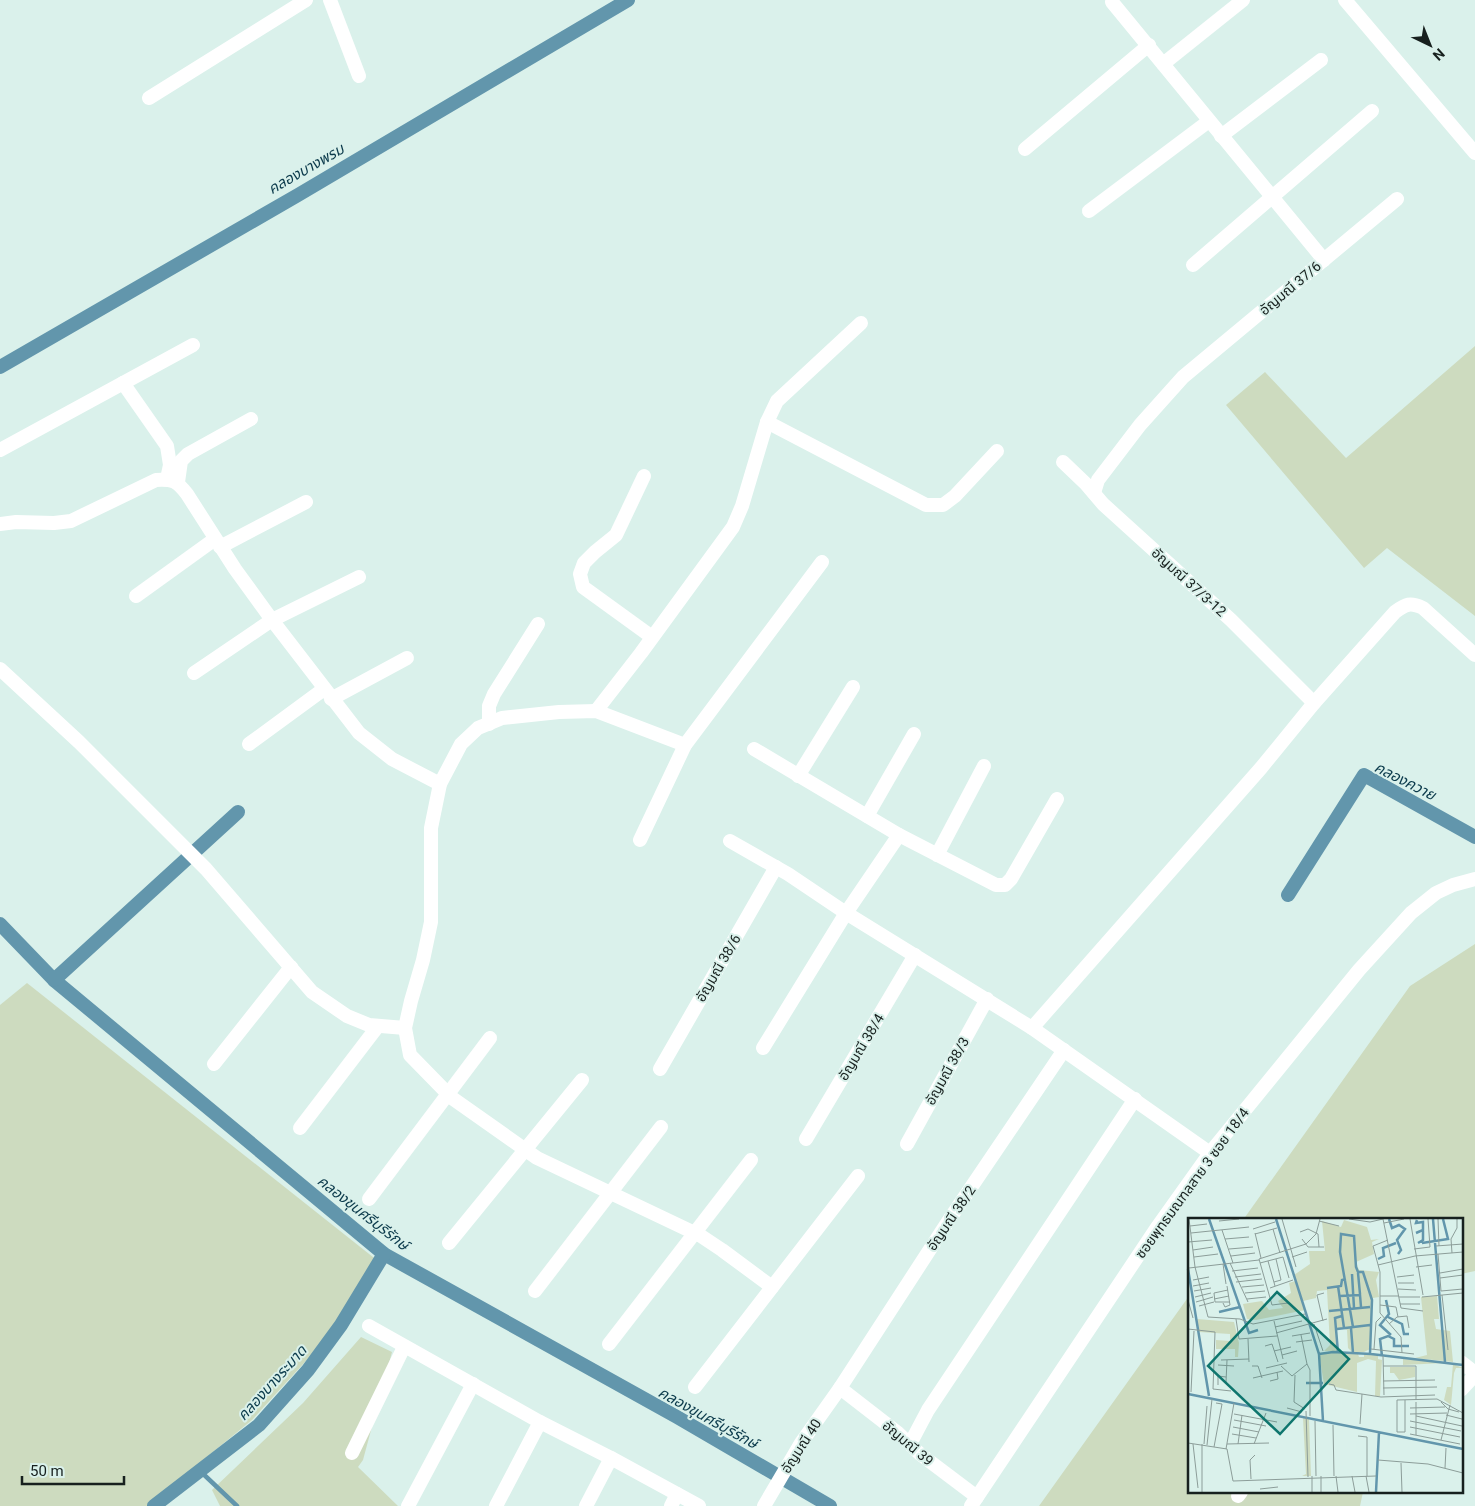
<svg xmlns="http://www.w3.org/2000/svg" width="1475" height="1506" font-family="Roboto,'Noto Sans Thai',sans-serif">
  <style>
    .green { fill: #cddbbf }
    .lines { fill: none; stroke-linecap: round; stroke-linejoin: round }
    .stream { stroke: #6296ac; stroke-width: 4.5 }
    .canal { stroke: #6296ac; stroke-width: 14 }
    .minor { stroke: #fff; stroke-width: 14 }
    .labels { text-anchor: middle; dominant-baseline: central; stroke-width: 4; stroke-linejoin: round; paint-order: stroke }
    .street-label { font-size: 14px; fill: #17201e; stroke: #daf1eb }
    .water-label { font-size: 15px; font-style: italic; fill: #0b3a4b; stroke: #daf1eb }
    .inset-river { fill: none; stroke: #6296ac; stroke-width: 2.5 }
    .inset-road { fill: none; stroke: #8c9d99; stroke-width: 1 }
    .view { fill: #0f766e; fill-opacity: 0.15; stroke: #0f766e; stroke-width: 2.5 }
    .inset-edge { fill: none; stroke: #17201e; stroke-width: 2.5 }
  </style>
  <rect width="100%" height="100%" fill="#daf1eb"/>
  <g class="green">
    <path d="M 1475,346 L 1475,616 L 1387,548 L 1364,568 L 1226,405 L 1265,372 L 1346,458 Z"/>
    <path d="M 1475,944 L 1475,1271 L 1461,1274 L 1461,1220 L 1243,1220 L 1410,986 Z"/>
    <path d="M 27,983 L 383,1265 L 316,1350 L 252,1420 L 147,1506 L 0,1506 L 0,1005 Z"/>
    <path d="M 1189,1296 L 1189,1492 L 1363,1492 L 1360,1506 L 1039,1506 Z"/>
    <path d="M 361,1337 L 392,1352 L 363,1460 L 358,1467 L 398,1506 L 220,1506 L 212,1490 L 303,1403 Z"/>
  </g>
  <g class="lines">
    <path class="stream" d="M 199,1470 L 237,1506"/>
    <g class="canal">
      <path d="M 0,367 L 298,195 L 628,0"/>
      <path d="M 1288,895 L 1364,775 L 1475,837"/>
      <path d="M 0,924 L 54,980 L 384,1254 L 677,1417 L 830,1506"/>
      <path d="M 54,980 L 238,812"/>
      <path d="M 154,1506 L 259,1425 L 308,1370 L 341,1325 L 384,1254"/>
    </g>
    <g class="minor">
      <path d="M 330,0 L 359,76"/>
      <path d="M 1345,0 L 1475,153"/>
      <path d="M 1112,2 L 1324,260"/>
      <path d="M 1163,64 L 1243,0"/>
      <path d="M 149,98 L 306,0"/>
      <path d="M 1221,136 L 1321,60"/>
      <path d="M 1025,149 L 1149,45"/>
      <path d="M 1089,211 L 1209,121"/>
      <path d="M 1193,265 L 1372,111"/>
      <path d="M 123,383 L 167,446 L 170,465 L 167,479"/>
      <path d="M 767,422 L 926,505 L 943,505 L 955,496 L 997,451"/>
      <path d="M 0,450 L 193,345"/>
      <path d="M 1063,462 L 1086,484 L 1103,504 L 1231,620 L 1314,703"/>
      <path d="M 644,476 L 616,535 L 595,552 L 584,563 L 580,574 L 583,587 L 652,637"/>
      <path d="M 178,482 L 181,461 L 188,454 L 251,419"/>
      <path d="M 1094,493 L 1098,480 L 1140,425 L 1183,377 L 1397,199"/>
      <path d="M 0,524 L 16,522 L 54,523 L 71,521 L 156,480 C 173,479 177,481 187,494 L 235,569 L 272,620 L 359,733 L 392,759 L 440,784"/>
      <path d="M 220,547 L 306,502"/>
      <path d="M 136,596 L 215,539"/>
      <path d="M 0,669 L 79,742 L 206,869 L 312,992 L 347,1016 L 369,1025 L 405,1028"/>
      <path d="M 194,673 L 272,620 L 359,577"/>
      <path d="M 331,699 L 407,658"/>
      <path d="M 596,711 L 641,653 L 733,527 L 742,506 L 767,422 L 777,401 L 861,323"/>
      <path d="M 489,724 L 489,706 L 494,694 L 538,624"/>
      <path d="M 249,744 L 324,689"/>
      <path d="M 685,745 L 596,711 L 559,712 L 502,718 L 478,728 L 461,744 L 440,784 L 431,828 L 431,922 L 423,960 L 411,1001 L 405,1028 L 410,1055 L 452,1098 L 537,1158 L 701,1236 L 722,1250 L 772,1287"/>
      <path d="M 754,749 L 899,835 L 996,885 L 1005,885 L 1011,879 L 1057,799"/>
      <path d="M 798,776 L 853,687"/>
      <path d="M 867,816 L 914,734"/>
      <path d="M 640,840 L 685,745 L 822,562"/>
      <path d="M 730,841 L 788,874 L 846,913 L 1032,1028 L 1210,1153"/>
      <path d="M 937,855 L 984,766"/>
      <path d="M 1032,1028 L 1261,768 L 1314,703 L 1395,612 C 1406,604 1410,602 1423,608 L 1475,655"/>
      <path d="M 763,1048 L 846,913 L 899,835"/>
      <path d="M 214,1064 L 291,967"/>
      <path d="M 660,1069 L 776,867"/>
      <path d="M 300,1128 L 378,1026"/>
      <path d="M 806,1139 L 915,955"/>
      <path d="M 907,1144 L 987,999"/>
      <path d="M 369,1199 L 490,1038"/>
      <path d="M 449,1243 L 582,1080"/>
      <path d="M 535,1291 L 661,1127"/>
      <path d="M 369,1326 L 540,1422 L 611,1458 L 699,1506"/>
      <path d="M 609,1344 L 751,1160"/>
      <path d="M 1461,1362 L 1475,1373"/>
      <path d="M 695,1387 L 858,1176"/>
      <path d="M 840,1388 L 898,1433 L 920,1454 L 977,1497"/>
      <path d="M 1461,1390 L 1475,1375"/>
      <path d="M 910,1444 L 928,1410 L 1135,1099"/>
      <path d="M 352,1453 L 404,1347"/>
      <path d="M 1238,1496 L 1241,1492"/>
      <path d="M 408,1506 L 473,1384"/>
      <path d="M 496,1506 L 540,1422"/>
      <path d="M 586,1506 L 611,1458"/>
      <path d="M 671,1506 L 677,1494"/>
      <path d="M 764,1506 L 801,1443 L 840,1388 L 949,1220 L 1064,1050"/>
      <path d="M 971,1506 L 1158,1226 L 1210,1153 L 1359,970 L 1411,913 L 1436,893 L 1453,885 L 1475,879"/>
    </g>
  </g>
  <g class="labels">
    <g class="street-label">
      <text transform="translate(1290 288) rotate(-40)">อัญมณี 37/6</text>
      <text transform="translate(1189 582) rotate(42)">อัญมณี 37/3-12</text>
      <text transform="translate(718 968) rotate(-60)">อัญมณี 38/6</text>
      <text transform="translate(861 1047) rotate(-59)">อัญมณี 38/4</text>
      <text transform="translate(947 1071) rotate(-61)">อัญมณี 38/3</text>
      <text transform="translate(1192 1183) rotate(-54)">ซอยพุทธมณฑลสาย 3 ซอย 18/4</text>
      <text transform="translate(951 1218) rotate(-56)">อัญมณี 38/2</text>
      <text transform="translate(908 1443) rotate(40)">อัญมณี 39</text>
      <text transform="translate(801 1446) rotate(-57)">อัญมณี 40</text>
    </g>
    <g class="water-label">
      <text transform="translate(306 169) rotate(-30)">คลองบางพรม</text>
      <text transform="translate(1405 781) rotate(27)">คลองควาย</text>
      <text transform="translate(363 1213) rotate(38)">คลองขุนศรีบุรีรักษ์</text>
      <text transform="translate(272 1383) rotate(-48)">คลองบางระมาด</text>
      <text transform="translate(708 1418) rotate(29)">คลองขุนศรีบุรีรักษ์</text>
    </g>
  </g>
  <g transform="translate(1188 1218)">
    <rect width="275" height="275" fill="#daf1eb"/>
    <path d="M 156,2 L 179,9 L 183,22 L 191,21 L 184,24 L 186,36 L 168,44 L 171,52 L 191,54 L 188,62 L 191,79 L 185,80 L 183,90 L 182,131 L 176,134 L 164,134 L 160,130 L 159,112 L 154,110 L 149,112 L 150,133 L 136,133 L 142,127 L 139,72 L 129,73 L 128,80 L 115,83 L 106,57 L 122,46 L 121,33 L 137,33 L 134,3 L 153,9 ZM 107,63 L 117,92 L 68,102 L 59,101 L 55,86 L 74,83 L 81,92 L 95,90 L 90,83 L 103,75 L 101,65 ZM 249,78 L 251,101 L 246,101 L 248,111 L 262,113 L 265,144 L 227,140 L 239,137 L 233,79 ZM 9,101 L 46,104 L 51,125 L 50,139 L 47,139 L 47,131 L 28,131 L 28,122 L 42,123 L 42,116 L 11,114 ZM 145,134 L 170,136 L 171,139 L 176,139 L 176,136 L 190,137 L 190,141 L 194,142 L 192,178 L 187,178 L 188,143 L 180,141 L 169,145 L 169,174 L 136,166 L 131,136 ZM 215,141 L 249,144 L 256,145 L 215,147 ZM 265,146 L 275,150 L 268,150 L 266,155 L 263,187 L 256,182 L 259,169 L 263,169 ZM 202,149 L 227,149 L 227,159 L 211,162 L 206,155 L 202,155 ZM 115,200 L 121,201 L 123,258 L 114,258 L 118,256 Z" fill="#cddbbf"/>
    <path class="inset-river" d="M 21,1 L 61,115 L 70,112M 88,1 L 131,136 L 135,203M 201,1 L 204,10 L 211,7 L 217,11 L 209,22 L 213,32 L 210,36M 245,1 L 257,144M 228,15 L 235,12 L 235,4 L 228,5 L 229,2M 230,25 L 235,22 L 235,12M 234,25 L 260,21 L 255,1M 190,41 L 196,38 L 195,30 L 208,25M 0,51 L 21,178M 170,55 L 172,76M 164,56 L 166,90M 150,68 L 156,110M 139,70 L 153,68 L 154,62 L 158,61M 152,78 L 172,77 L 173,89M 198,82 L 201,96 L 192,107 L 203,117M 141,93 L 182,89M 31,94 L 52,89M 200,99 L 214,106 L 216,116 L 221,116M 165,109 L 152,34 L 153,16 L 166,18 L 168,49 L 170,54 L 175,54 L 184,82 L 182,136M 163,110 L 165,135M 149,111 L 182,107M 150,134 L 147,100 L 154,98M 131,136 L 145,134 L 183,136 L 275,147M 194,138 L 192,121 L 200,118 L 206,121 L 206,128 L 221,128M 118,165 L 135,165M 0,176 L 275,231M 188,274 L 191,214"/>
    <path class="inset-road" d="M 1,1 L 7,49 L 20,99 L 52,101 L 65,106 L 117,96M 94,1 L 108,49M 161,1 L 182,4 L 195,1M 195,1 L 213,90 L 235,93M 222,1 L 235,77M 250,1 L 251,28M 31,3 L 51,1M 131,3 L 151,8M 196,5 L 216,1M 2,8 L 19,6M 65,11 L 87,4M 85,11 L 92,35M 34,12 L 45,45M 112,14 L 120,11 L 130,16 L 131,29M 3,15 L 61,9M 67,15 L 73,40M 67,16 L 89,10M 37,21 L 61,19M 114,21 L 120,29 L 136,29M 200,22 L 185,28 L 192,54 L 192,95 L 213,119 L 214,135M 0,24 L 24,22M 248,28 L 275,26M 41,31 L 65,29M 226,31 L 242,29 L 240,1M 5,32 L 25,29M 264,35 L 263,21 L 269,10 L 269,1M 250,36 L 253,73 L 275,71M 43,38 L 67,35M 6,39 L 30,36M 104,39 L 119,34M 80,43 L 87,68M 42,45 L 60,84M 72,45 L 95,39 L 101,60M 35,46 L 38,66M 190,47 L 227,38 L 275,34M 228,49 L 244,47M 1,50 L 71,42M 44,53 L 70,50M 252,55 L 275,51M 47,59 L 73,56M 209,59 L 226,57M 252,60 L 275,57M 5,62 L 21,59M 48,64 L 74,61M 86,64 L 93,62 L 88,41M 210,65 L 226,65M 5,68 L 21,65M 54,69 L 76,67M 82,70 L 105,62M 210,71 L 228,72M 40,72 L 26,75 L 27,84 L 42,84M 6,73 L 23,70M 57,75 L 77,73M 254,77 L 260,132M 192,78 L 211,78M 7,79 L 23,75M 211,79 L 232,79M 234,79 L 275,75M 26,81 L 41,78M 59,81 L 78,79M 0,82 L 5,100M 8,84 L 25,79M 35,85 L 37,89 L 42,87 L 39,68M 100,85 L 84,87 L 71,41 L 118,26 L 128,16 L 132,1M 212,86 L 232,86M 192,87 L 208,89 L 210,99M 11,88 L 26,84M 48,101 L 51,121 L 89,118M 86,103 L 95,141M 135,103 L 129,77 L 136,75M 126,106 L 135,133M 201,106 L 209,99 L 219,98 L 221,110M 87,109 L 114,103M 0,111 L 27,114 L 25,171 L 43,173M 88,115 L 139,101M 104,118 L 122,115M 60,121 L 61,144M 108,124 L 124,122M 77,128 L 84,126 L 90,144M 183,131 L 226,136M 186,131 L 188,104 L 193,99M 86,133 L 103,129M 94,137 L 109,133M 195,138 L 196,177M 33,142 L 61,141M 119,146 L 122,152 L 122,198M 30,147 L 46,148M 64,148 L 70,148 L 74,160M 93,148 L 104,158 L 119,146 L 113,117M 195,148 L 228,148 L 228,182M 78,150 L 99,145M 107,157 L 106,184 L 117,191M 65,160 L 95,153M 82,163 L 90,161 L 89,154M 195,163 L 247,162M 38,164 L 39,142M 141,166 L 146,167 L 148,172 L 193,179 L 247,177M 30,167 L 30,158 L 38,159M 195,170 L 249,169M 3,174 L 6,113M 217,182 L 217,214 L 209,214 L 209,182 L 249,181 L 275,195M 228,184 L 228,217M 253,184 L 260,191 L 271,194M 99,190 L 114,194M 222,190 L 257,189M 118,193 L 120,259M 46,196 L 89,204M 222,196 L 259,195M 258,197 L 274,201M 228,198 L 274,208M 46,202 L 78,208M 127,203 L 128,258M 222,203 L 273,213M 172,206 L 174,176M 145,207 L 146,258M 45,209 L 71,214M 222,209 L 272,219M 44,216 L 68,220M 222,216 L 272,226M 170,218 L 179,219 L 179,258M 253,222 L 262,187M 0,225 L 39,231 L 45,263 L 188,258M 5,226 L 10,270M 14,226 L 14,274M 16,226 L 19,188M 39,226 L 81,225M 50,226 L 54,197M 66,226 L 78,195M 19,227 L 24,181M 26,229 L 34,186 L 28,185M 38,231 L 46,185M 190,242 L 240,246 L 275,255M 213,245 L 214,274M 257,250 L 258,230M 133,258 L 133,274M 148,258 L 150,274M 164,258 L 167,274M 178,258 L 181,274M 63,261 L 62,242 L 67,237M 72,271 L 90,269M 124,274 L 124,258"/>
    <path class="view" d="M 89,74 L 161,141 L 92,216 L 20,148 Z"/>
    <rect width="275" height="275" class="inset-edge"/>
  </g>
  <g transform="translate(1430 45) rotate(137)" stroke="#daf1eb" stroke-width="4" paint-order="stroke">
  <path d="M0-4L9 19L0 12L-9 19Z" fill="#17201e"/>
  <text y="-8" font-size="14" font-weight="bold" text-anchor="middle" fill="#17201e">N</text>
  </g>
  <path d="M22 1476v8h102v-8" fill="none" stroke="#17201e" stroke-width="2.5"/>
  <text x="30" y="1476" font-size="15" fill="#17201e" stroke="#daf1eb" stroke-width="4" paint-order="stroke">50 m</text>
</svg>
